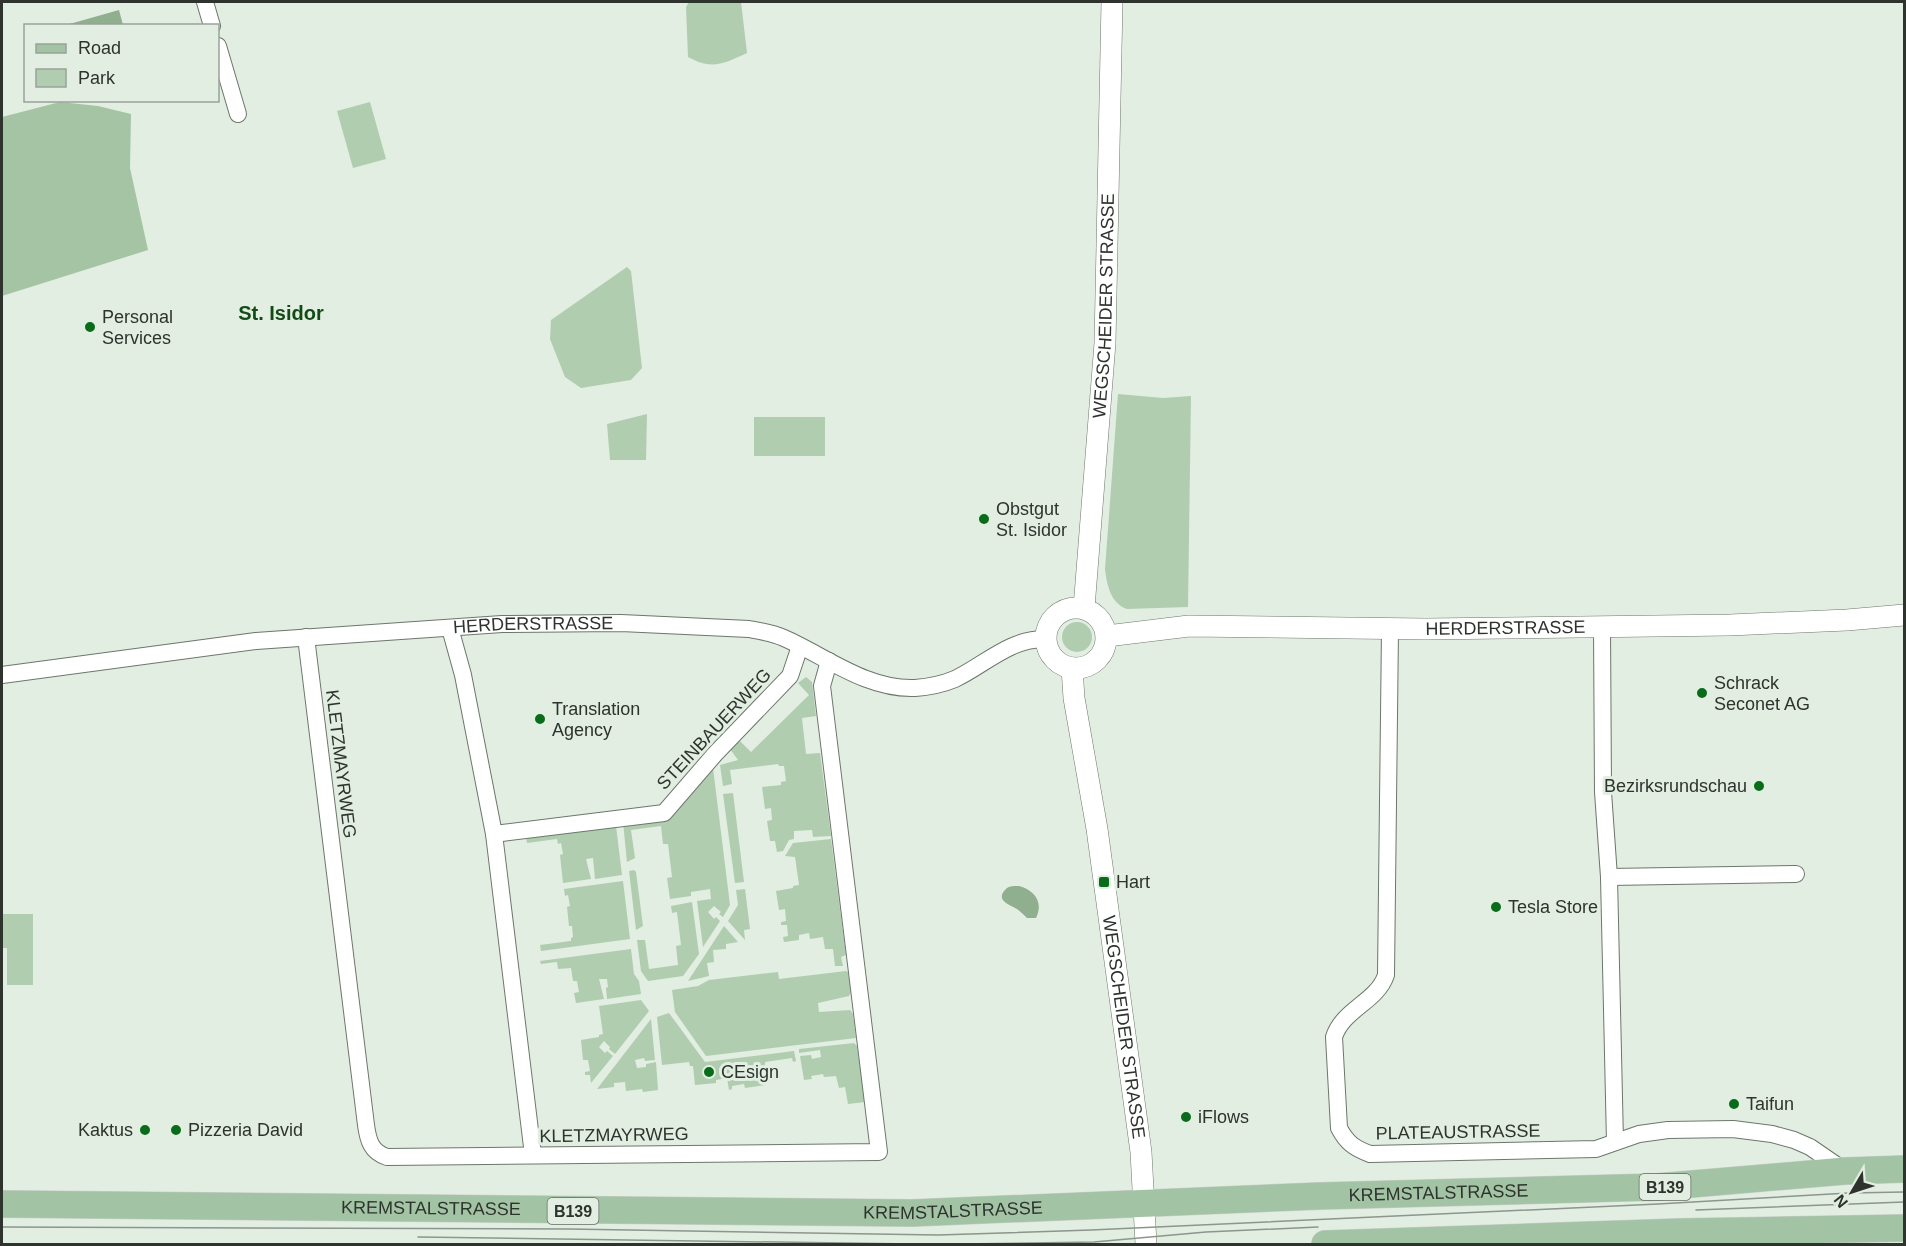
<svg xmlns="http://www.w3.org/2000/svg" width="1906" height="1246" font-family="Arial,sans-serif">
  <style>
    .green { fill: #b0cdb0 }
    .forest { fill: #a4c4a3 }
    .water { fill: #8faf8e }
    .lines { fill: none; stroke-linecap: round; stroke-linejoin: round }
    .minor-casing { stroke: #6c776c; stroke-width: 18 }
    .tertiary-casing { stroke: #6c776c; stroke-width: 22 }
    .primary-casing { stroke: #cdcecd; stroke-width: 28 }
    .minor { stroke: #fff; stroke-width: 16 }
    .tertiary { stroke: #fff; stroke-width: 21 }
    .primary { stroke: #a3c4a4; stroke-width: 27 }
    .tram { stroke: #8c968c; stroke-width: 1.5 }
    .poi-dot { fill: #096c1a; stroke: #e1eee1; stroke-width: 2 }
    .labels { text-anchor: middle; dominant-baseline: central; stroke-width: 6; stroke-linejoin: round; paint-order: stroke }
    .shield { fill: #e1eee1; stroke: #646b64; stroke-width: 1.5 }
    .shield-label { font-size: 16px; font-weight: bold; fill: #2e332e }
    .street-label { font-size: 18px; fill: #2e332e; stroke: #e1eee1 }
    .poi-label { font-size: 18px; fill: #2e332e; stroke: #e1eee1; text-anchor: start }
    .neighbourhood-label { font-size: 20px; font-weight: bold; fill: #134b17; stroke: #e1eee1 }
  </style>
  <rect width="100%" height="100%" fill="#e1eee1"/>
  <g class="green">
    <path d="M 689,2 L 741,2 L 747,53 C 723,64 712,70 688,57 L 686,7 Z"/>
    <path d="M 370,102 L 386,159 L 353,168 L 337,111 Z"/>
    <path d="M 627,267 L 631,271 L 642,368 L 631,380 L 581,388 L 565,377 L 550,339 L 551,320 Z"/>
    <path d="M 1118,394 L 1163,398 L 1191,396 L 1188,607 L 1127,609 C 1110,603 1107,584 1105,569 Z"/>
    <path d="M 647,414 L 646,460 L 610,460 L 607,424 Z"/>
    <rect x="754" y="417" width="71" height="39"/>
    <circle cx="1077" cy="637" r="15"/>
    <path d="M 806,677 L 812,682 L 816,716 L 802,718 L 806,754 L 820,753 L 831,836 L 813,837 L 812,830 L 794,831 L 794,839 L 789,840 L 783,851 L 777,852 L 775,841 L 770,841 L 767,821 L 772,820 L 771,808 L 765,809 L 762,787 L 781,785 L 781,782 L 786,781 L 784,766 L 779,766 L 778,764 L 730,770 L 732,784 L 723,786 L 720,765 L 738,760 L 730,749 L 740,741 L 751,752 L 809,695 L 798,683 Z"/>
    <path d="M 713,768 L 730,905 L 723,917 L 719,914 L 721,912 L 714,906 L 708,912 L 714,919 L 716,917 L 720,921 L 703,947 L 697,901 L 711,899 L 710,889 L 691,892 L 691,896 L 670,899 L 667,878 L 672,877 L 668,844 L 663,844 L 661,826 L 631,830 L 635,858 L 627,862 L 623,822 L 672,816 Z"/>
    <path d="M 733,793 L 744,882 L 735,883 L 723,794 Z"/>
    <path d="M 616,826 L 622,875 L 595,879 L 593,858 L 586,859 L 591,879 L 563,883 L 560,855 L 563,854 L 561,843 L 558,844 L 557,839 L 527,843 L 526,835 Z"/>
    <path d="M 831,839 L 846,955 L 841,957 L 843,966 L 835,966 L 833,949 L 825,949 L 823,937 L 810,939 L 809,933 L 799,935 L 799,940 L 784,942 L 783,937 L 788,936 L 787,925 L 781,925 L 781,922 L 786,921 L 785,909 L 779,910 L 776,891 L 793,888 L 793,886 L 799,885 L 795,857 L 785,856 L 793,843 Z"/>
    <path d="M 634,870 L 636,872 L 643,926 L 636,930 L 629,871 Z"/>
    <path d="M 623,881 L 630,939 L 541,951 L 540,945 L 571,941 L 571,938 L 573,937 L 572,926 L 569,926 L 567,907 L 570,906 L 568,895 L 565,896 L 564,889 Z"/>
    <path d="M 745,889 L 750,929 L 744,930 L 745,940 L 728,921 L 738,905 L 736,890 Z"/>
    <path d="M 692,902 L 699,954 L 683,976 L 648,981 L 641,971 L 637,940 L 645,940 L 649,969 L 678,965 L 676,946 L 681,945 L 677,912 L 672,913 L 671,906 Z"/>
    <path d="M 2,914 L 33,914 L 33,985 L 7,985 L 7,948 L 2,948 Z"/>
    <path d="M 724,926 L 738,942 L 726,944 L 726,949 L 713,950 L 714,962 L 707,963 L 709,976 L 688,981 Z"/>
    <path d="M 631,949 L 634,974 L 639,981 L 641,994 L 607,999 L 606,988 L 608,987 L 607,979 L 599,979 L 604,999 L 576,1003 L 574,993 L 579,992 L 577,981 L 573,981 L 571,968 L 558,969 L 557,962 L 541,964 L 540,961 Z"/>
    <path d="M 846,971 L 848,972 L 851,992 L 849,996 L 818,1003 L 819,1012 L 850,1010 L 853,1014 L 856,1038 L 706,1056 L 675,1012 L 672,990 L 698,986 L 709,980 L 778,972 L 779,979 Z"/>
    <path d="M 641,1000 L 649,1011 L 615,1054 L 609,1049 L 610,1047 L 604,1041 L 599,1047 L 605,1053 L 607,1051 L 613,1056 L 591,1083 L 590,1075 L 585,1075 L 585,1072 L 590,1071 L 588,1060 L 583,1060 L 581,1040 L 599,1037 L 599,1035 L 603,1034 L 599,1006 Z"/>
    <path d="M 669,1013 L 705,1062 L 794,1051 L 796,1061 L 793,1062 L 792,1058 L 765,1062 L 765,1066 L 762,1066 L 765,1085 L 745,1088 L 744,1084 L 732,1086 L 732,1089 L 729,1090 L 727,1078 L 716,1080 L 716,1083 L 695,1085 L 693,1066 L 690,1066 L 689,1062 L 662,1065 L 657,1017 Z"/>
    <path d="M 651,1019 L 655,1060 L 645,1061 L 644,1058 L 635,1060 L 637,1068 L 646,1067 L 646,1064 L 656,1062 L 658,1090 L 643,1092 L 642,1089 L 626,1091 L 625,1082 L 614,1083 L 614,1087 L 597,1089 Z"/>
    <path d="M 854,1043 L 857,1046 L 865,1102 L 848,1104 L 845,1087 L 839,1088 L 836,1076 L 824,1077 L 823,1074 L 811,1076 L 812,1079 L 804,1080 L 800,1056 L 811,1055 L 812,1059 L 821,1057 L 820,1050 L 799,1053 L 799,1049 Z"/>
  </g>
  <path class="forest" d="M 60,102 L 98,106 L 131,114 L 130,168 L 148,250 L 2,296 L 2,117 Z"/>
  <g class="water">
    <path d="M 119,10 L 123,25 L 66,25 Z"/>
    <path d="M 1019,886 C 1034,890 1044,902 1036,918 L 1027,918 C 1023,914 1019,910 1015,908 C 1008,904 996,900 1005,890 C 1008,886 1013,886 1019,886 Z"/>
  </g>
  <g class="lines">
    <defs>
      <g id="minor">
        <path d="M 205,2 L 212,26"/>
        <path d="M 218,46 L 238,114"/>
        <path d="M 1602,627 L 1603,792 L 1609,877 L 1615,1142"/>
        <path d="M 450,628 L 463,675 L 494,834 L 533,1155"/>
        <path d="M 1390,629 L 1386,975 C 1377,1002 1343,1009 1334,1037 L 1339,1128 C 1347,1143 1354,1148 1370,1154 L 1596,1149 L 1639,1134 L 1668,1130 L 1733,1129 L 1772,1134 L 1794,1140 L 1810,1147 L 1845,1171"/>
        <path d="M 306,637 L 366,1125 C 368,1140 371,1152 387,1157 L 879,1152 L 822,686 L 829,661"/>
        <path id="s1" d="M 2,675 L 256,641 L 502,624 L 621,623 L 749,629 C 760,631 773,633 784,638 C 825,656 867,690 915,688 C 928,687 943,684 955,679 C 986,664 1009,639 1045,639"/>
        <path d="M 494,834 L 664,813 L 715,754 L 790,676 L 800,646"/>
        <path d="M 1609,877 L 1796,874"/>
      </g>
      <g id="tertiary">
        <circle cx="1076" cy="638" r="30"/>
        <path id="s2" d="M 1084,608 L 1105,343 L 1112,2"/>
        <path id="s3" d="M 1107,636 L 1189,626 L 1426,629 L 1730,625 L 1847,620 L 1904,615"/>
        <path id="s4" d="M 1072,668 L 1074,698 L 1097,829 L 1141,1152 L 1146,1244"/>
      </g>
      <g id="primary">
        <path id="s5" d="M 2,1204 L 912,1213 L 1320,1196 L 1657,1187 L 1845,1171 L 1904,1169"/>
        <path d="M 1325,1244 L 1680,1232 L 1904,1228"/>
      </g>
    </defs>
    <use href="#minor" class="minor-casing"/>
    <use href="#tertiary" class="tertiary-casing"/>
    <use href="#primary" class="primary-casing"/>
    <use href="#minor" class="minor"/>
    <use href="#tertiary" class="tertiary"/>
    <use href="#primary" class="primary"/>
    <g class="tram">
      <path d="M 1696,1210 L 1904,1202"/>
      <path d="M 2,1227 L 569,1229 L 938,1235 L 1091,1230 L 1658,1204 L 1849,1193 L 1904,1192"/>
      <path d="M 418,1237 L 912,1244"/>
      <path d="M 959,1244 L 1094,1242 L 1206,1232 L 1318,1227"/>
    </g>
  </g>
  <g class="poi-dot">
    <circle cx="90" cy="327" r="6"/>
    <circle cx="984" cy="519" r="6"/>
    <circle cx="1702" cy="693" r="6"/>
    <circle cx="540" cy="719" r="6"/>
    <circle cx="1759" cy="786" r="6"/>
    <rect x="1098" y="876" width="12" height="12" rx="3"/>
    <circle cx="1496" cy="907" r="6"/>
    <circle cx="709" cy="1072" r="6"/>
    <circle cx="1734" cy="1104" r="6"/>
    <circle cx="1186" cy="1117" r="6"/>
    <circle cx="145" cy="1130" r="6"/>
    <circle cx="176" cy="1130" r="6"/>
  </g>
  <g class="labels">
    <g class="shield">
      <rect x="1639.5" y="1174" width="51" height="26" rx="4.5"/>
      <rect x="547.5" y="1198" width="51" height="26" rx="4.5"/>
    </g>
    <g class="shield-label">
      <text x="1665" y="1187">B139</text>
      <text x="573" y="1211">B139</text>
    </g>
    <g class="street-label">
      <text stroke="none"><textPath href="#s2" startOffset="303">WEGSCHEIDER STRASSE</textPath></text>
      <text stroke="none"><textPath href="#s1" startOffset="534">HERDERSTRASSE</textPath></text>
      <text stroke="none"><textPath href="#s3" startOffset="399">HERDERSTRASSE</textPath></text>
      <text transform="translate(714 729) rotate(-47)">STEINBAUERWEG</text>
      <text transform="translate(341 764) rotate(83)">KLETZMAYRWEG</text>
      <text stroke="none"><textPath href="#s4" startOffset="363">WEGSCHEIDER STRASSE</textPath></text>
      <text transform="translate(1458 1132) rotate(-1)">PLATEAUSTRASSE</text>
      <text transform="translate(614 1135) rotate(-1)">KLETZMAYRWEG</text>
      <text stroke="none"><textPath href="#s5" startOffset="1437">KREMSTALSTRASSE</textPath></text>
      <text stroke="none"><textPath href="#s5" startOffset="429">KREMSTALSTRASSE</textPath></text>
      <text stroke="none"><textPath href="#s5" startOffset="951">KREMSTALSTRASSE</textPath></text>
    </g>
    <g class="poi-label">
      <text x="102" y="317">Personal<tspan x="102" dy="21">Services</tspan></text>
      <text x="996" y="509">Obstgut<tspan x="996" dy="21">St. Isidor</tspan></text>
      <text x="1714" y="683">Schrack<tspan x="1714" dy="21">Seconet AG</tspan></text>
      <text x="552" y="709">Translation<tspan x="552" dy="21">Agency</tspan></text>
      <text x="1747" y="786" text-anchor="end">Bezirksrundschau</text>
      <text x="1116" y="882">Hart</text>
      <text x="1508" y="907">Tesla Store</text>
      <text x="721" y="1072">CEsign</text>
      <text x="1746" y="1104">Taifun</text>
      <text x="1198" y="1117">iFlows</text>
      <text x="133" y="1130" text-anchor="end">Kaktus</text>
      <text x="188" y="1130">Pizzeria David</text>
    </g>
    <g class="neighbourhood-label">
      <text x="281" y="313">St. Isidor</text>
    </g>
  </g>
  <rect width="1906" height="1246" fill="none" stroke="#2e332e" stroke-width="6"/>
  <rect x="24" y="24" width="195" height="78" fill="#e1eee1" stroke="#99a399" stroke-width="1.5"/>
  <rect x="36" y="44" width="30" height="9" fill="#a3c4a4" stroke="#99a399" stroke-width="1.5"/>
  <text x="78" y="54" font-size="18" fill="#2e332e">Road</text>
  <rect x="36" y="69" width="30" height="18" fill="#b0cdb0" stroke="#99a399" stroke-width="1.5"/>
  <text x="78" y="84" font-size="18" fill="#2e332e">Park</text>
  <g transform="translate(1852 1192) rotate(231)" stroke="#e1eee1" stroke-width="4.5" paint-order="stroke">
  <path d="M0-4.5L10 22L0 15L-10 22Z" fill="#2e332e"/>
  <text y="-9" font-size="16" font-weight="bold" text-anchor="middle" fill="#2e332e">N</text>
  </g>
</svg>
